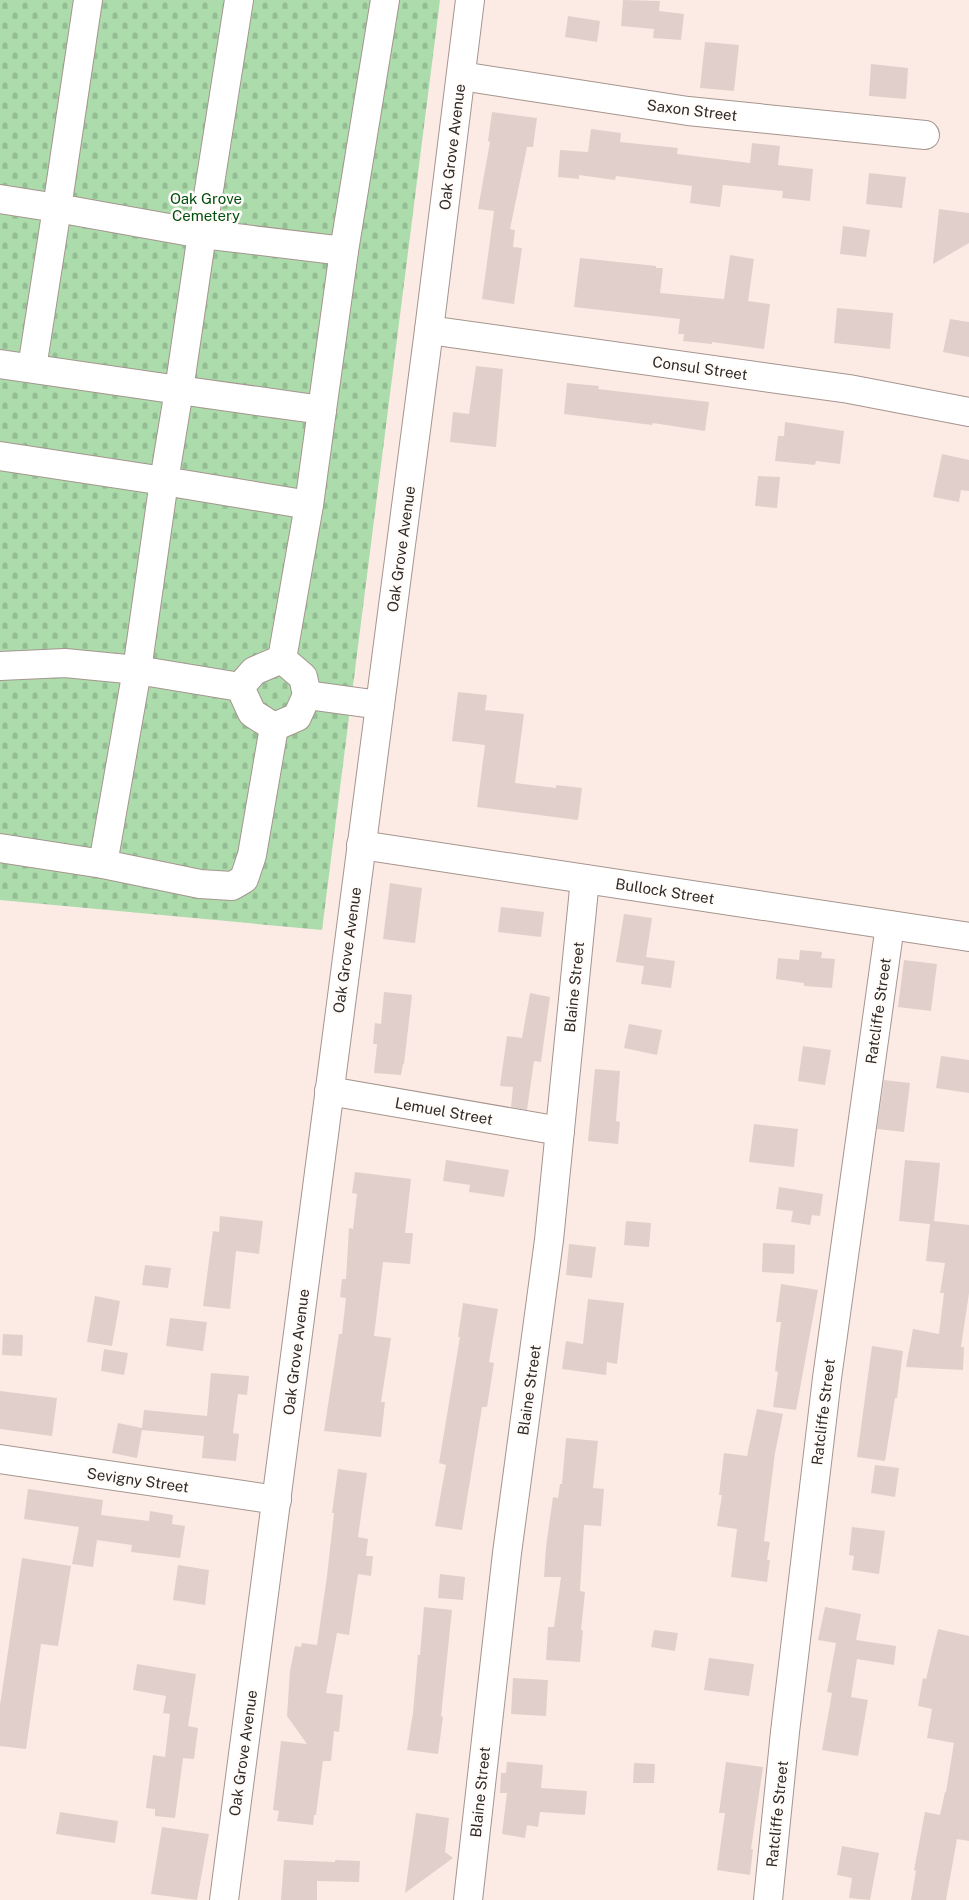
<svg xmlns="http://www.w3.org/2000/svg" width="969" height="1900" font-family="'Public Sans',sans-serif">
  <style>
    .cemetery { fill: url(#cemetery-stones) }
    .building { fill: #e1cfcb }
    .lines { fill: none; stroke-linecap: round; stroke-linejoin: round }
    .minor-casing { stroke: #a5958e; stroke-width: 30 }
    .minor { stroke: #fff; stroke-width: 28 }
    .labels { text-anchor: middle; dominant-baseline: central; stroke-width: 5; stroke-linejoin: round; paint-order: stroke }
    .street-label { font-size: 15px; fill: #302a27; stroke: #fffcfa }
    .park-label { font-size: 15px; fill: #005010; stroke: #fffcfa }
  </style>
  <defs>
    <pattern id="cemetery-stones" width="16" height="16" patternUnits="userSpaceOnUse" patternTransform="scale(1.25)"><rect width="16" height="16" fill="#acdcac"/><path d="M2 7V4a2 2 0 0 1 4 0v3zM10 15v-3a2 2 0 0 1 4 0v3z" fill="#94bd94"/></pattern>
  </defs>
  <rect width="100%" height="100%" fill="#fcebe4"/>
  <path class="cemetery" d="M 0,0 L 440,0 L 322,930 L 0,900 Z"/>
  <g class="building">
    <path d="M 623,0 L 660,1 L 659,11 L 684,14 L 681,40 L 653,38 L 654,29 L 621,26 Z"/>
    <path d="M 568,16 L 600,21 L 597,42 L 565,37 Z"/>
    <path d="M 705,42 L 739,45 L 734,91 L 700,88 Z"/>
    <path d="M 871,64 L 908,68 L 906,99 L 869,96 Z"/>
    <path d="M 492,112 L 537,118 L 533,147 L 527,147 L 510,229 L 515,230 L 513,247 L 522,248 L 514,304 L 482,299 L 494,211 L 478,209 L 490,142 L 488,141 Z"/>
    <path d="M 591,129 L 621,133 L 620,142 L 678,148 L 677,154 L 750,163 L 752,143 L 780,146 L 778,165 L 813,169 L 810,201 L 782,198 L 783,191 L 723,185 L 720,207 L 690,203 L 692,186 L 616,176 L 615,180 L 579,175 L 579,179 L 558,177 L 560,150 L 588,152 Z"/>
    <path d="M 869,173 L 906,177 L 902,208 L 866,204 Z"/>
    <path d="M 939,209 L 969,213 L 969,243 L 933,264 Z"/>
    <path d="M 843,226 L 870,230 L 866,257 L 840,254 Z"/>
    <path d="M 730,255 L 754,259 L 748,301 L 770,304 L 764,349 L 712,342 L 712,344 L 683,341 L 684,334 L 678,334 L 680,319 L 574,307 L 580,258 L 656,266 L 656,268 L 663,268 L 660,293 L 724,299 Z"/>
    <path d="M 837,308 L 893,313 L 890,349 L 834,343 Z"/>
    <path d="M 950,319 L 969,322 L 969,357 L 943,352 Z"/>
    <path d="M 476,366 L 503,369 L 496,447 L 450,442 L 453,412 L 469,414 Z"/>
    <path d="M 567,383 L 599,386 L 598,389 L 709,402 L 705,431 L 653,423 L 652,425 L 564,414 Z"/>
    <path d="M 785,422 L 844,431 L 840,464 L 816,461 L 815,465 L 775,461 L 778,436 L 784,436 Z"/>
    <path d="M 942,454 L 969,460 L 969,491 L 961,490 L 959,502 L 933,497 Z"/>
    <path d="M 758,476 L 780,477 L 777,508 L 755,506 Z"/>
    <path d="M 458,692 L 487,695 L 485,710 L 524,714 L 515,783 L 556,788 L 556,785 L 582,788 L 578,820 L 477,807 L 485,745 L 452,741 Z"/>
    <path d="M 390,883 L 422,888 L 415,943 L 383,939 Z"/>
    <path d="M 501,907 L 544,912 L 541,937 L 498,932 Z"/>
    <path d="M 624,914 L 652,918 L 646,957 L 675,961 L 671,988 L 641,984 L 644,966 L 616,962 Z"/>
    <path d="M 800,950 L 822,952 L 821,958 L 835,959 L 832,988 L 804,986 L 804,983 L 776,979 L 778,958 L 799,960 Z"/>
    <path d="M 904,960 L 937,964 L 931,1011 L 898,1007 Z"/>
    <path d="M 384,992 L 412,995 L 404,1064 L 403,1064 L 401,1075 L 374,1073 L 377,1044 L 373,1044 L 375,1023 L 381,1024 Z"/>
    <path d="M 530,993 L 550,997 L 541,1062 L 534,1061 L 527,1110 L 511,1107 L 513,1087 L 500,1086 L 507,1036 L 522,1038 Z"/>
    <path d="M 629,1024 L 662,1030 L 657,1055 L 624,1048 Z"/>
    <path d="M 803,1046 L 831,1050 L 825,1085 L 798,1081 Z"/>
    <path d="M 941,1056 L 969,1060 L 969,1093 L 936,1088 Z"/>
    <path d="M 595,1069 L 620,1071 L 616,1121 L 620,1122 L 618,1144 L 588,1141 Z"/>
    <path d="M 884,1080 L 910,1083 L 904,1132 L 877,1129 Z"/>
    <path d="M 754,1124 L 798,1129 L 794,1167 L 749,1162 Z"/>
    <path d="M 446,1160 L 509,1170 L 504,1197 L 469,1192 L 470,1185 L 443,1181 Z"/>
    <path d="M 905,1160 L 940,1163 L 934,1221 L 969,1225 L 969,1293 L 961,1347 L 964,1347 L 963,1370 L 906,1367 L 913,1329 L 939,1334 L 944,1293 L 940,1293 L 945,1263 L 926,1261 L 930,1224 L 899,1221 Z"/>
    <path d="M 355,1172 L 411,1179 L 405,1233 L 413,1233 L 410,1264 L 383,1262 L 374,1336 L 391,1338 L 381,1402 L 385,1402 L 381,1437 L 324,1431 L 339,1334 L 342,1334 L 346,1298 L 340,1297 L 342,1279 L 346,1279 L 349,1228 L 353,1229 L 357,1194 L 352,1193 Z"/>
    <path d="M 779,1187 L 823,1194 L 820,1216 L 812,1215 L 810,1225 L 791,1222 L 793,1211 L 776,1209 Z"/>
    <path d="M 220,1216 L 263,1221 L 259,1254 L 236,1251 L 230,1309 L 203,1306 L 213,1231 L 219,1232 Z"/>
    <path d="M 626,1221 L 651,1223 L 649,1247 L 624,1245 Z"/>
    <path d="M 763,1243 L 795,1245 L 794,1274 L 762,1272 Z"/>
    <path d="M 569,1244 L 596,1247 L 592,1278 L 566,1275 Z"/>
    <path d="M 145,1265 L 171,1268 L 168,1288 L 142,1285 Z"/>
    <path d="M 781,1284 L 818,1290 L 796,1410 L 773,1407 L 778,1372 L 775,1371 L 781,1322 L 776,1322 Z"/>
    <path d="M 95,1296 L 120,1301 L 112,1346 L 87,1342 Z"/>
    <path d="M 588,1299 L 624,1303 L 617,1364 L 607,1362 L 606,1375 L 562,1369 L 566,1341 L 583,1344 Z"/>
    <path d="M 463,1303 L 498,1309 L 489,1362 L 494,1363 L 487,1407 L 482,1407 L 462,1530 L 435,1526 L 446,1465 L 439,1463 L 460,1337 L 458,1337 Z"/>
    <path d="M 170,1318 L 207,1322 L 203,1351 L 166,1346 Z"/>
    <path d="M 3,1334 L 23,1335 L 22,1356 L 2,1355 Z"/>
    <path d="M 872,1346 L 903,1351 L 897,1398 L 895,1398 L 885,1461 L 857,1457 Z"/>
    <path d="M 104,1349 L 128,1353 L 124,1375 L 101,1371 Z"/>
    <path d="M 211,1373 L 249,1376 L 247,1395 L 238,1394 L 233,1433 L 239,1434 L 236,1461 L 202,1458 L 204,1436 L 142,1430 L 137,1458 L 112,1453 L 118,1423 L 142,1428 L 144,1410 L 207,1416 Z"/>
    <path d="M 0,1391 L 57,1398 L 52,1436 L 0,1429 Z"/>
    <path d="M 757,1409 L 783,1414 L 775,1453 L 764,1541 L 770,1542 L 767,1560 L 770,1560 L 767,1582 L 731,1577 L 737,1529 L 717,1526 L 722,1495 L 719,1495 L 724,1453 L 747,1456 Z"/>
    <path d="M 566,1438 L 598,1441 L 593,1488 L 604,1489 L 601,1526 L 584,1525 L 580,1591 L 585,1592 L 581,1630 L 583,1630 L 580,1662 L 546,1660 L 548,1627 L 554,1627 L 561,1577 L 544,1577 L 546,1547 L 553,1497 L 558,1498 L 560,1484 L 562,1484 Z"/>
    <path d="M 875,1465 L 899,1468 L 895,1497 L 871,1493 Z"/>
    <path d="M 338,1469 L 367,1473 L 358,1537 L 368,1539 L 366,1556 L 373,1556 L 371,1576 L 358,1574 L 349,1635 L 337,1633 L 326,1693 L 343,1695 L 339,1732 L 334,1731 L 331,1761 L 323,1761 L 316,1815 L 314,1815 L 313,1825 L 277,1821 L 279,1811 L 273,1810 L 281,1741 L 307,1744 L 287,1716 L 290,1671 L 295,1646 L 301,1647 L 302,1643 L 317,1645 L 327,1576 L 334,1513 L 332,1513 Z"/>
    <path d="M 28,1489 L 103,1500 L 101,1515 L 149,1521 L 150,1511 L 173,1515 L 172,1524 L 185,1526 L 180,1558 L 131,1552 L 132,1545 L 97,1540 L 93,1567 L 72,1564 L 79,1527 L 24,1519 Z"/>
    <path d="M 852,1527 L 885,1531 L 879,1574 L 852,1570 L 854,1556 L 849,1555 Z"/>
    <path d="M 22,1558 L 71,1566 L 58,1646 L 41,1644 L 26,1749 L 0,1746 L 0,1705 Z"/>
    <path d="M 178,1565 L 209,1570 L 205,1605 L 173,1600 Z"/>
    <path d="M 440,1574 L 465,1577 L 463,1600 L 438,1598 Z"/>
    <path d="M 424,1607 L 452,1610 L 441,1716 L 443,1717 L 438,1754 L 407,1750 L 413,1713 L 418,1655 L 420,1655 Z"/>
    <path d="M 825,1607 L 861,1614 L 856,1640 L 896,1646 L 894,1665 L 857,1659 L 851,1697 L 868,1700 L 858,1756 L 822,1750 L 832,1693 L 827,1692 L 836,1643 L 818,1640 Z"/>
    <path d="M 938,1629 L 969,1636 L 969,1841 L 957,1839 L 946,1900 L 911,1900 L 916,1871 L 914,1870 L 925,1812 L 940,1815 L 945,1792 L 946,1792 L 954,1743 L 927,1738 L 932,1709 L 918,1706 L 923,1678 L 926,1679 Z"/>
    <path d="M 654,1630 L 678,1633 L 675,1651 L 651,1647 Z"/>
    <path d="M 709,1658 L 754,1664 L 749,1696 L 704,1690 Z"/>
    <path d="M 137,1664 L 196,1674 L 188,1726 L 198,1728 L 194,1759 L 183,1758 L 175,1818 L 155,1816 L 155,1809 L 146,1808 L 153,1755 L 165,1757 L 170,1714 L 163,1713 L 166,1696 L 133,1690 Z"/>
    <path d="M 513,1678 L 548,1680 L 546,1716 L 511,1714 Z"/>
    <path d="M 507,1762 L 543,1765 L 541,1788 L 587,1791 L 585,1815 L 540,1812 L 538,1827 L 527,1825 L 525,1838 L 502,1834 L 507,1793 L 500,1793 L 501,1773 L 506,1773 Z"/>
    <path d="M 726,1762 L 763,1767 L 751,1849 L 753,1849 L 750,1875 L 717,1870 L 725,1813 L 719,1813 Z"/>
    <path d="M 634,1763 L 655,1764 L 654,1783 L 633,1783 Z"/>
    <path d="M 60,1812 L 118,1821 L 115,1843 L 56,1834 Z"/>
    <path d="M 416,1813 L 449,1818 L 445,1852 L 453,1858 L 405,1893 Z"/>
    <path d="M 162,1827 L 209,1834 L 197,1900 L 151,1894 Z"/>
    <path d="M 842,1846 L 879,1853 L 870,1900 L 849,1898 L 852,1878 L 837,1875 Z"/>
    <path d="M 284,1860 L 335,1862 L 335,1860 L 360,1861 L 359,1882 L 317,1881 L 317,1900 L 281,1900 Z"/>
  </g>
  <g class="lines">
    <defs>
      <g id="minor">
        <path d="M 88,0 L 57,208 L 202,234 L 239,0"/>
        <path d="M 461,76 L 688,111 L 925,135"/>
        <path d="M 0,199 L 57,208 L 32,368"/>
        <path d="M 429,330 L 849,389 L 969,412"/>
        <path d="M 0,364 L 179,390 L 202,234 L 344,251 L 385,0"/>
        <path d="M 322,410 L 344,251"/>
        <path d="M 0,456 L 164,481 L 137,670 L 65,663 L 0,666"/>
        <path d="M 282,659 L 303,677 L 307,695 L 380,705"/>
        <path d="M 240,687 L 252,713 L 274,727 L 252,855 L 244,879 L 232,886 L 200,884 L 103,864 L 137,670 L 240,687 L 254,671 L 282,659 L 309,505 L 322,410 L 179,390 L 164,481 L 309,505"/>
        <path d="M 274,727 L 297,717 L 307,695"/>
        <path d="M 361,845 L 969,937"/>
        <path d="M 0,848 L 103,864"/>
        <path d="M 329,1091 L 560,1131"/>
        <path d="M 0,1459 L 277,1500"/>
        <path d="M 224,1900 L 429,330 L 470,0"/>
        <path d="M 468,1900 L 507,1553 L 549,1240 L 585,879"/>
        <path d="M 768,1900 L 785,1732 L 827,1378 L 890,925"/>
      </g>
    </defs>
    <use href="#minor" class="minor-casing"/>
    <use href="#minor" class="minor"/>
  </g>
  <g class="labels">
    <g class="street-label">
      <text transform="translate(692 110) rotate(7)">Saxon Street</text>
      <text transform="translate(452 147) rotate(-83)">Oak Grove Avenue</text>
      <text transform="translate(700 368) rotate(8)">Consul Street</text>
      <text transform="translate(401 549) rotate(-82)">Oak Grove Avenue</text>
      <text transform="translate(665 891) rotate(9)">Bullock Street</text>
      <text transform="translate(347 950) rotate(-82)">Oak Grove Avenue</text>
      <text transform="translate(574 987) rotate(-84)">Blaine Street</text>
      <text transform="translate(878 1011) rotate(-82)">Ratcliffe Street</text>
      <text transform="translate(444 1111) rotate(10)">Lemuel Street</text>
      <text transform="translate(296 1352) rotate(-83)">Oak Grove Avenue</text>
      <text transform="translate(529 1390) rotate(-82)">Blaine Street</text>
      <text transform="translate(823 1412) rotate(-83)">Ratcliffe Street</text>
      <text transform="translate(138 1480) rotate(8)">Sevigny Street</text>
      <text transform="translate(243 1753) rotate(-82)">Oak Grove Avenue</text>
      <text transform="translate(480 1792) rotate(-84)">Blaine Street</text>
      <text transform="translate(777 1814) rotate(-84)">Ratcliffe Street</text>
    </g>
    <g class="park-label">
      <text x="206" y="198">Oak Grove<tspan x="206" dy="17">Cemetery</tspan></text>
    </g>
  </g>
</svg>
